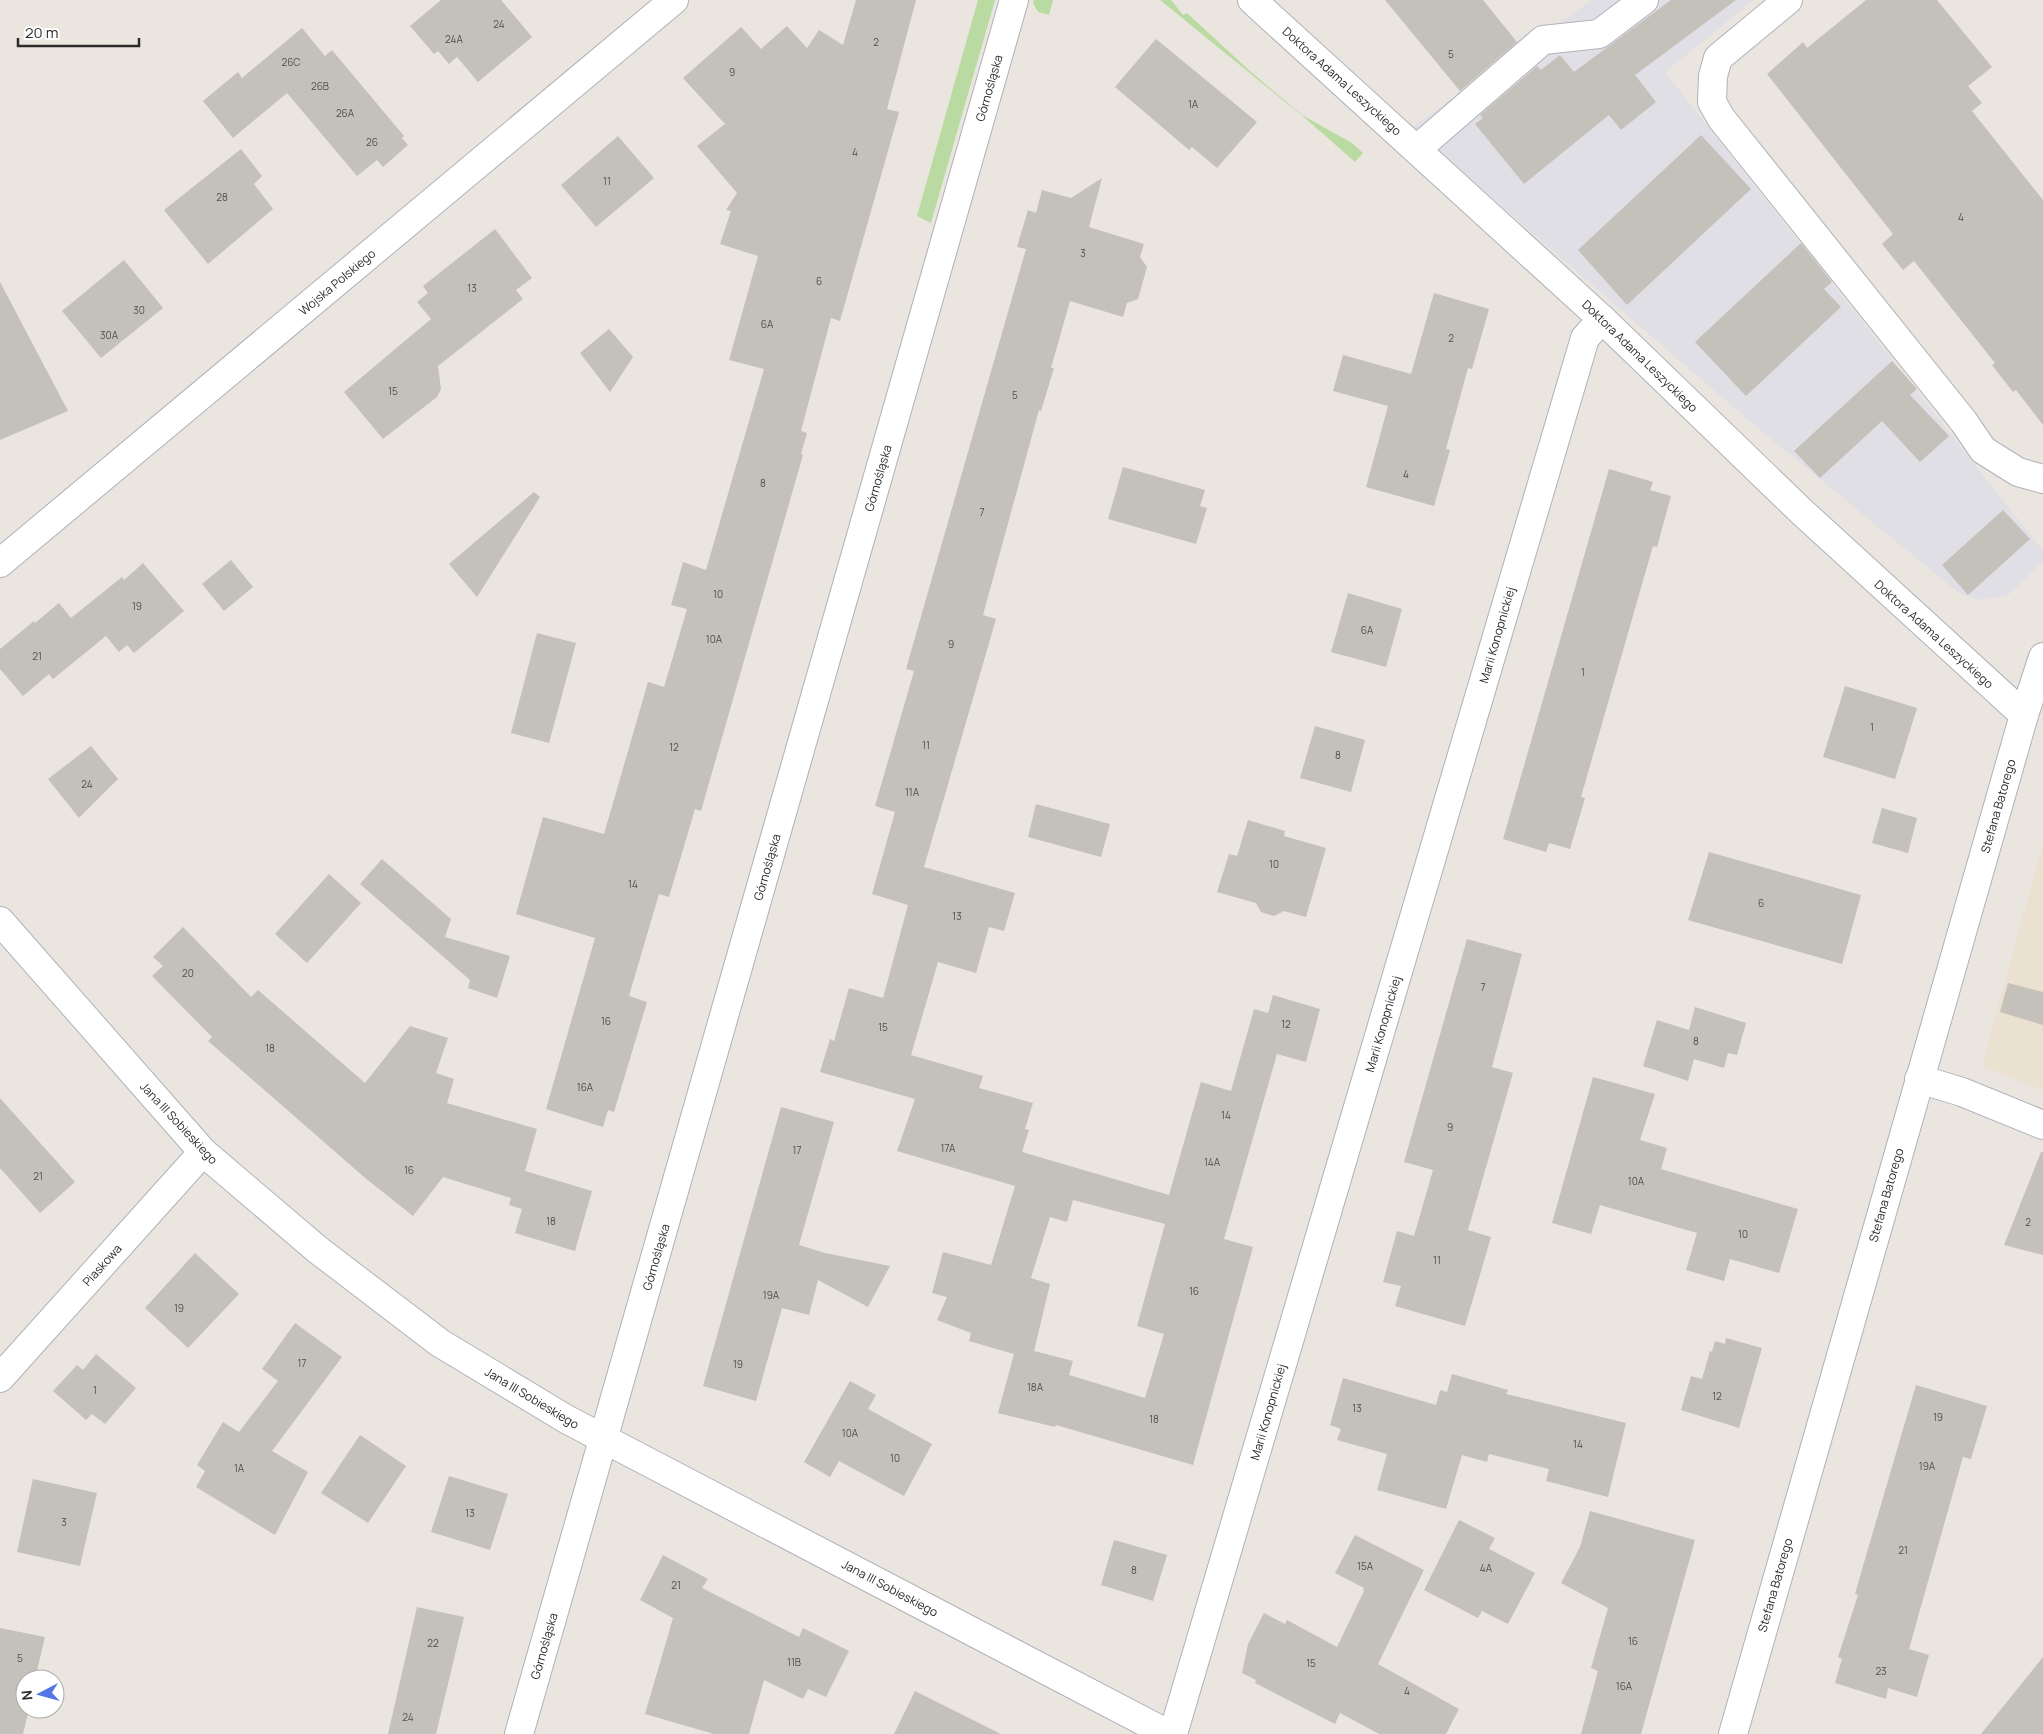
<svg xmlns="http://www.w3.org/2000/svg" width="2043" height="1734" font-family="Manrope,sans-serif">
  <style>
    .industrial { fill: #e0dfe5 }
    .education { fill: #eae1d1 }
    .green { fill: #b9dba2 }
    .building { fill: #c4c0ba; fill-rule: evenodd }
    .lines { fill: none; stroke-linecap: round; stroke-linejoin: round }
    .minor-casing { stroke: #afb2ba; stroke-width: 30 }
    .minor { stroke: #fff; stroke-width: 28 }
    .labels { text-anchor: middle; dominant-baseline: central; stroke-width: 4.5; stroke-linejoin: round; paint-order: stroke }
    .number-label { font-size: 10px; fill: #51504f }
    .street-label { font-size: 12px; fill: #2b2b2b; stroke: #fff }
  </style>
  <rect width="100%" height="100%" fill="#ebe5df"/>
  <path class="industrial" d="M 1592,0 L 1754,0 L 1665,72 L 2043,551 L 2043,561 L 2009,594 L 1982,600 L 1960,594 L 1754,425 L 1411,128 Z"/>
  <path class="education" d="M 2043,843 L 2043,1090 L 1982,1066 Z"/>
  <g class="green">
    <path d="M 978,0 L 995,0 L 931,223 L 917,216 Z"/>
    <path d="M 1034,0 L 1053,0 L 1049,15 L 1038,12 L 1033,3 Z"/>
    <path d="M 1160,0 L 1171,0 L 1183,15 L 1187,13 L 1251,72 L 1302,115 L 1352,143 L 1363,153 L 1355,162 L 1305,118 Z"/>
  </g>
  <g class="building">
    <path d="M 441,0 L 501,0 L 532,37 L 478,82 L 457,57 L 449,64 L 438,51 L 434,54 L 410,26 Z"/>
    <path d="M 856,0 L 916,0 L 887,109 L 899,112 L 840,321 L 831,318 L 801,431 L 807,433 L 801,454 L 803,455 L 701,811 L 695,809 L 669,897 L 659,894 L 629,996 L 647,1002 L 614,1112 L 608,1110 L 603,1127 L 546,1109 L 595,938 L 516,914 L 543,817 L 604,834 L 648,682 L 664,687 L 687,609 L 671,605 L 683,562 L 706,570 L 764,369 L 729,360 L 758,256 L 720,244 L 731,211 L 726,210 L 737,193 L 697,146 L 725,124 L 683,78 L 741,27 L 761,49 L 787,26 L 807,48 L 819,30 L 843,45 Z"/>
    <path d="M 1385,0 L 1483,0 L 1517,42 L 1460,91 Z"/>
    <path d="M 1671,0 L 1736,0 L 1635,75 L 1656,102 L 1621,130 L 1609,115 L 1524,184 L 1475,124 L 1483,118 L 1480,115 L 1537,66 L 1541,70 L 1560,55 L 1574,72 Z"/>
    <path d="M 1866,0 L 1937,0 L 1992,67 L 1968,86 L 1982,103 L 1972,111 L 2043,200 L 2043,425 L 2016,390 L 2013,392 L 1992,365 L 1995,363 L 1914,261 L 1903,270 L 1882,244 L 1893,234 L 1767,74 L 1803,42 L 1807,48 Z"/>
    <path d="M 302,28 L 325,56 L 332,50 L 404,136 L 402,138 L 408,145 L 383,167 L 377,160 L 357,176 L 287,93 L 233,138 L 203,101 L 238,72 L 242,78 Z"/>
    <path d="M 1156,39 L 1257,122 L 1217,168 L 1192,147 L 1189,150 L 1115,87 Z"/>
    <path d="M 1701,135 L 1751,189 L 1627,305 L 1578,250 Z"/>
    <path d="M 618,136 L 654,178 L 596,227 L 561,185 Z"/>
    <path d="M 241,149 L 262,176 L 254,184 L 273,209 L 208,264 L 164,210 Z"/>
    <path d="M 1102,178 L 1089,227 L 1144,244 L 1140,257 L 1147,267 L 1138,299 L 1127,303 L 1123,317 L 1070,301 L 1051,368 L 1054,368 L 1041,411 L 1039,410 L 983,615 L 996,619 L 924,867 L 1015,893 L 1004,931 L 989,927 L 976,973 L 938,962 L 911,1055 L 983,1076 L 979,1088 L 1033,1103 L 1025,1129 L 1029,1130 L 1022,1152 L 1169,1195 L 1201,1082 L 1231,1091 L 1254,1009 L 1268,1013 L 1273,995 L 1320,1009 L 1306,1062 L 1277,1054 L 1224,1239 L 1253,1247 L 1193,1465 L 1056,1425 L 1055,1427 L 998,1413 L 1014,1354 L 969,1341 L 971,1333 L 937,1320 L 947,1297 L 932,1293 L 943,1252 L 991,1265 L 1015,1186 L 897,1151 L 915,1099 L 820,1072 L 830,1039 L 834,1041 L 849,988 L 883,998 L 908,905 L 872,894 L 895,812 L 875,806 L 914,671 L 906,669 L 1026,249 L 1017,247 L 1028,210 L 1036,213 L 1042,190 L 1071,198 ZM 1073,1200 L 1165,1224 L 1137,1326 L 1164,1334 L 1145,1398 L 1069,1375 L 1073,1361 L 1034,1351 L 1050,1284 L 1031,1278 L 1050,1217 L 1067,1222 Z"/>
    <path d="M 495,229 L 532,278 L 516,290 L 523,299 L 438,366 L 441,389 L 437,397 L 383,439 L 344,392 L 431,319 L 417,302 L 428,293 L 423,286 Z"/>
    <path d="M 1801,243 L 1832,282 L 1824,289 L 1841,307 L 1746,396 L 1695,342 Z"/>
    <path d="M 124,260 L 163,308 L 101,358 L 62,311 Z"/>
    <path d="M 0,282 L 68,411 L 0,440 Z"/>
    <path d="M 1434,293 L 1489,309 L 1472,369 L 1468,368 L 1446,449 L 1450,450 L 1434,506 L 1366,487 L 1388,406 L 1333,391 L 1343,355 L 1411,374 Z"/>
    <path d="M 609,329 L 633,357 L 610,392 L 580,353 Z"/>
    <path d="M 1892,361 L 1917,389 L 1910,395 L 1949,436 L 1920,462 L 1882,421 L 1820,478 L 1794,451 Z"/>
    <path d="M 1123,467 L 1205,490 L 1200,506 L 1207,508 L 1196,544 L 1108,519 Z"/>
    <path d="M 1609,469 L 1653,482 L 1650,490 L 1671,496 L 1657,547 L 1653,546 L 1581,797 L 1585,798 L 1570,849 L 1549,843 L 1546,852 L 1503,839 Z"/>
    <path d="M 534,492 L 540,497 L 477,597 L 449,564 Z"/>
    <path d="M 2003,510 L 2030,539 L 1968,595 L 1942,565 Z"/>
    <path d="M 231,560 L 253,587 L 224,611 L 202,584 Z"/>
    <path d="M 143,563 L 184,611 L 134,653 L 127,645 L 119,652 L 106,636 L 53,679 L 49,674 L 23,696 L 0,669 L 0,649 L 34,621 L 35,623 L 59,603 L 71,618 L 122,577 L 124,580 Z"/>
    <path d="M 1348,593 L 1402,609 L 1386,667 L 1331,652 Z"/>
    <path d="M 537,633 L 576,643 L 549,743 L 511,733 Z"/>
    <path d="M 1845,686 L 1917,708 L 1895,779 L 1823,757 Z"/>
    <path d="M 1315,726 L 1365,740 L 1351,792 L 1300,778 Z"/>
    <path d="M 91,746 L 118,779 L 79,818 L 48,779 Z"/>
    <path d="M 1036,804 L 1110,824 L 1101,857 L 1028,837 Z"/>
    <path d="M 1882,808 L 1917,818 L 1908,853 L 1872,843 Z"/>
    <path d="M 1248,820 L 1285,831 L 1284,836 L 1326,848 L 1306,917 L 1284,911 L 1274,916 L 1261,912 L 1256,903 L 1217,892 L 1229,854 L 1237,856 Z"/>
    <path d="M 1709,852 L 1861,895 L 1842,964 L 1688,920 Z"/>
    <path d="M 382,859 L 451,919 L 445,937 L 510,956 L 497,998 L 468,988 L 470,980 L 360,884 Z"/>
    <path d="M 329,874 L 361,903 L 307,963 L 275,934 Z"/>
    <path d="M 183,927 L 251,997 L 258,990 L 365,1083 L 410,1026 L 448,1038 L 436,1073 L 454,1079 L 447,1103 L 537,1129 L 525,1171 L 592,1191 L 575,1251 L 515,1233 L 522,1209 L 509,1205 L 511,1198 L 443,1177 L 413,1216 L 364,1177 L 208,1041 L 212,1037 L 152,976 L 163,966 L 153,957 Z"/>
    <path d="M 1467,939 L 1522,954 L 1492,1067 L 1513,1073 L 1468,1230 L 1491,1237 L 1465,1326 L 1395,1306 L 1401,1286 L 1383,1282 L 1397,1231 L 1414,1236 L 1433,1170 L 1404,1162 Z"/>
    <path d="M 2008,983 L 2043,992 L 2043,1025 L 2000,1012 Z"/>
    <path d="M 1695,1007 L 1746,1023 L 1737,1055 L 1728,1053 L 1724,1068 L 1694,1059 L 1688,1081 L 1643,1066 L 1657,1020 L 1689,1030 Z"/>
    <path d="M 1593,1077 L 1655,1094 L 1640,1140 L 1667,1148 L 1661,1169 L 1798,1209 L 1779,1273 L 1730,1259 L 1724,1281 L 1686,1270 L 1697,1233 L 1600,1205 L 1591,1234 L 1552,1223 Z"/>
    <path d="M 0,1098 L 75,1182 L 40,1213 L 0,1168 Z"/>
    <path d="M 781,1107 L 834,1122 L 799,1245 L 825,1253 L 890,1266 L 868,1307 L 818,1280 L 809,1315 L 782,1308 L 756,1401 L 703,1386 Z"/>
    <path d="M 2041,1152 L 2043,1152 L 2043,1255 L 2004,1245 Z"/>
    <path d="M 195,1253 L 239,1294 L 188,1348 L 145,1308 Z"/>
    <path d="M 295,1323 L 342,1357 L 272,1451 L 308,1472 L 275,1535 L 196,1487 L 205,1471 L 197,1465 L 223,1422 L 239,1432 L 278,1381 L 262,1369 Z"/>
    <path d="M 1726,1338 L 1762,1348 L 1739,1428 L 1681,1410 L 1691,1376 L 1702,1379 L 1710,1351 L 1712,1352 L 1715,1341 L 1725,1344 Z"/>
    <path d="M 96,1354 L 136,1388 L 105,1424 L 92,1414 L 86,1420 L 53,1391 L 77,1365 L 83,1370 Z"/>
    <path d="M 1452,1374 L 1508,1390 L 1506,1394 L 1626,1423 L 1608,1497 L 1546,1481 L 1549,1469 L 1489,1454 L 1487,1462 L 1462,1455 L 1446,1509 L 1377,1490 L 1387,1454 L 1337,1440 L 1341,1429 L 1330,1425 L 1343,1378 L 1436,1405 L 1440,1390 L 1447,1392 Z"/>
    <path d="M 850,1381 L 876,1395 L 868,1409 L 932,1444 L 904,1496 L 839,1461 L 830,1477 L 804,1462 Z"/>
    <path d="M 1916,1385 L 1987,1406 L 1971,1459 L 1963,1457 L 1909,1649 L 1929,1655 L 1917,1697 L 1888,1688 L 1886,1699 L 1835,1683 L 1842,1659 L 1838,1657 L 1858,1595 L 1855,1594 L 1863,1566 Z"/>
    <path d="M 360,1435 L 406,1466 L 368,1523 L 321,1493 Z"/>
    <path d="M 449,1476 L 508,1494 L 490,1550 L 431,1532 Z"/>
    <path d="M 33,1479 L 97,1493 L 80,1566 L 17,1552 Z"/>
    <path d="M 1590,1511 L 1695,1540 L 1641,1734 L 1581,1734 L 1598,1671 L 1591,1668 L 1608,1608 L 1561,1583 L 1580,1547 Z"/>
    <path d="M 1459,1520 L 1495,1538 L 1489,1549 L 1535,1573 L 1508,1624 L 1482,1611 L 1478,1618 L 1424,1590 Z"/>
    <path d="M 1355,1535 L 1424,1570 L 1378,1664 L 1459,1709 L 1446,1734 L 1379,1734 L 1340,1713 L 1335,1724 L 1255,1683 L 1256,1680 L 1242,1673 L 1248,1644 L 1264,1613 L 1285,1624 L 1287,1620 L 1337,1647 L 1364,1591 L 1363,1591 L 1364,1588 L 1335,1573 Z"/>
    <path d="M 1114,1540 L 1167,1555 L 1153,1601 L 1101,1585 Z"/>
    <path d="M 663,1555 L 708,1579 L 702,1588 L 799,1637 L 803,1628 L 849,1651 L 826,1697 L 808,1689 L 803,1699 L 764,1680 L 749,1734 L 714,1734 L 645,1714 L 673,1618 L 640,1600 Z"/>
    <path d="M 417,1607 L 464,1617 L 436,1734 L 388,1734 Z"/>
    <path d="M 0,1628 L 45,1637 L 35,1679 L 25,1679 L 25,1709 L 29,1709 L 23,1734 L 0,1734 Z"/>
    <path d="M 2043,1657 L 2043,1734 L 1981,1734 Z"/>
    <path d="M 915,1691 L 1001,1734 L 894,1734 Z"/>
  </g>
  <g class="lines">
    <defs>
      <g id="minor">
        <path d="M 1252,0 L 1602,319 L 1802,512 L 2024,715"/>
        <path d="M 1788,0 L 1718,58 L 1713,76 L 1712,102 L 1721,118 L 1964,422 L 1983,450 L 2018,472 L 2043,479"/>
        <path d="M 1417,149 L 1543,40 L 1599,34 L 1644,0"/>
        <path d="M 0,563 L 674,0"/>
        <path d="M 0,921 L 203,1152 L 318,1250 L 440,1343 L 566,1419 L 1168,1734"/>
        <path d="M 1919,1079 L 1962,1092 L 2043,1125"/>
        <path d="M 0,1378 L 203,1152"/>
        <path d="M 519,1734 L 1014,0"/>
        <path d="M 1173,1734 L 1585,338 L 1602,319"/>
        <path d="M 1733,1734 L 2024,715 L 2043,657"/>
      </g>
    </defs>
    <use href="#minor" class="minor-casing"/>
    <use href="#minor" class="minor"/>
  </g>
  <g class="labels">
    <g class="number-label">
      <text x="499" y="24">24</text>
      <text x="454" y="39">24A</text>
      <text x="876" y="42">2</text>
      <text x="1451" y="54">5</text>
      <text x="291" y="62">26C</text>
      <text x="732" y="72">9</text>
      <text x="320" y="86">26B</text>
      <text x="1193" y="104">1A</text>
      <text x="345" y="113">26A</text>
      <text x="372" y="142">26</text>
      <text x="855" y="152">4</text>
      <text x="607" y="181">11</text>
      <text x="222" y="197">28</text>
      <text x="1961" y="217">4</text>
      <text x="1083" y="253">3</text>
      <text x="819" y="281">6</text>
      <text x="472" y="288">13</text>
      <text x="139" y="310">30</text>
      <text x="767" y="324">6A</text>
      <text x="109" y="335">30A</text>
      <text x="1451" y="338">2</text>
      <text x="393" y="391">15</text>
      <text x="1015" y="395">5</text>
      <text x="1406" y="474">4</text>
      <text x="763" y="483">8</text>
      <text x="982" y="512">7</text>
      <text x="718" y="594">10</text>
      <text x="137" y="606">19</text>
      <text x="1367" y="630">6A</text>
      <text x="714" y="639">10A</text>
      <text x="951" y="644">9</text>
      <text x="37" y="656">21</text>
      <text x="1583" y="672">1</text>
      <text x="1872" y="727">1</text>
      <text x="926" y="745">11</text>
      <text x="674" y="747">12</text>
      <text x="1338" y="755">8</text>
      <text x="87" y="784">24</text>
      <text x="912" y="792">11A</text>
      <text x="1274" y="864">10</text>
      <text x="633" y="884">14</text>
      <text x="1761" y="903">6</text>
      <text x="957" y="916">13</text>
      <text x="188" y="973">20</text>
      <text x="1483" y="987">7</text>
      <text x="606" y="1021">16</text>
      <text x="1286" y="1024">12</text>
      <text x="883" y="1027">15</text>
      <text x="1696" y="1041">8</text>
      <text x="270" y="1048">18</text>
      <text x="585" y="1087">16A</text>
      <text x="1226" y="1115">14</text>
      <text x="1450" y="1127">9</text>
      <text x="948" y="1148">17A</text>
      <text x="797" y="1150">17</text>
      <text x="1212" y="1162">14A</text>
      <text x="409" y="1170">16</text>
      <text x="38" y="1176">21</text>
      <text x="1636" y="1181">10A</text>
      <text x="551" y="1221">18</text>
      <text x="2028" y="1222">2</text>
      <text x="1743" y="1234">10</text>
      <text x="1437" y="1260">11</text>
      <text x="1194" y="1291">16</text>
      <text x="771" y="1295">19A</text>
      <text x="179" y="1308">19</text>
      <text x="302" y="1363">17</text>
      <text x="738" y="1364">19</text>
      <text x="1035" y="1387">18A</text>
      <text x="95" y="1390">1</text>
      <text x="1717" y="1396">12</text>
      <text x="1357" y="1408">13</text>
      <text x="1938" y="1417">19</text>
      <text x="1154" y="1419">18</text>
      <text x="850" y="1433">10A</text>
      <text x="1578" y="1444">14</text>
      <text x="895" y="1458">10</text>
      <text x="1927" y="1466">19A</text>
      <text x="239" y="1468">1A</text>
      <text x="470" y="1513">13</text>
      <text x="64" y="1522">3</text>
      <text x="1903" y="1550">21</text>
      <text x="1365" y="1566">15A</text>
      <text x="1486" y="1568">4A</text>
      <text x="1134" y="1570">8</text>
      <text x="676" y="1585">21</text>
      <text x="1633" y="1641">16</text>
      <text x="433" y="1643">22</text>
      <text x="20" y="1658">5</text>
      <text x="794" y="1662">11B</text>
      <text x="1311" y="1663">15</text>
      <text x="1881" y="1671">23</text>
      <text x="1624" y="1686">16A</text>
      <text x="1407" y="1691">4</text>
      <text x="408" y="1717">24</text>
    </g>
    <g class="street-label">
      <text transform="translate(1342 81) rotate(42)">Doktora Adama Leszyckiego</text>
      <text transform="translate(989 88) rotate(-74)">Górnośląska</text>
      <text transform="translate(337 282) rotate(-40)">Wojska Polskiego</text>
      <text transform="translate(1640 356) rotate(44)">Doktora Adama Leszyckiego</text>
      <text transform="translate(878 478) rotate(-74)">Górnośląska</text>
      <text transform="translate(1934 634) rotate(42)">Doktora Adama Leszyckiego</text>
      <text transform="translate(1497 635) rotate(-74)">Marii Konopnickiej</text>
      <text transform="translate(1998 806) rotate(-74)">Stefana Batorego</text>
      <text transform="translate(767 867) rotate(-74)">Górnośląska</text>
      <text transform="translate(1383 1024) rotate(-74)">Marii Konopnickiej</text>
      <text transform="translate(179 1123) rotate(47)">Jana III Sobieskiego</text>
      <text transform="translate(1886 1195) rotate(-74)">Stefana Batorego</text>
      <text transform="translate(656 1257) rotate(-74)">Górnośląska</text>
      <text transform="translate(102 1265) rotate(-48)">Piaskowa</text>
      <text transform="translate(532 1398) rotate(31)">Jana III Sobieskiego</text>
      <text transform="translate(1268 1412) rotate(-74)">Marii Konopnickiej</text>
      <text transform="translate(1775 1585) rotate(-74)">Stefana Batorego</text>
      <text transform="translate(890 1588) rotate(28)">Jana III Sobieskiego</text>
      <text transform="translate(544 1646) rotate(-74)">Górnośląska</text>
    </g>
  </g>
  <g transform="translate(40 1694) rotate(264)"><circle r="24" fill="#ffffff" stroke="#aaaaaa"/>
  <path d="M0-4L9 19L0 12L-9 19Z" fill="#5376e4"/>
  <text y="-8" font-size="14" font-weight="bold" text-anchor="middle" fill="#2b2b2b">N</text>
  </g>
  <path d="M18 38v8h121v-8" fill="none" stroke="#2b2b2b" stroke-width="2.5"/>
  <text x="25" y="38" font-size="15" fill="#2b2b2b" stroke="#ffffff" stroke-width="4" paint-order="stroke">20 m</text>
</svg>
